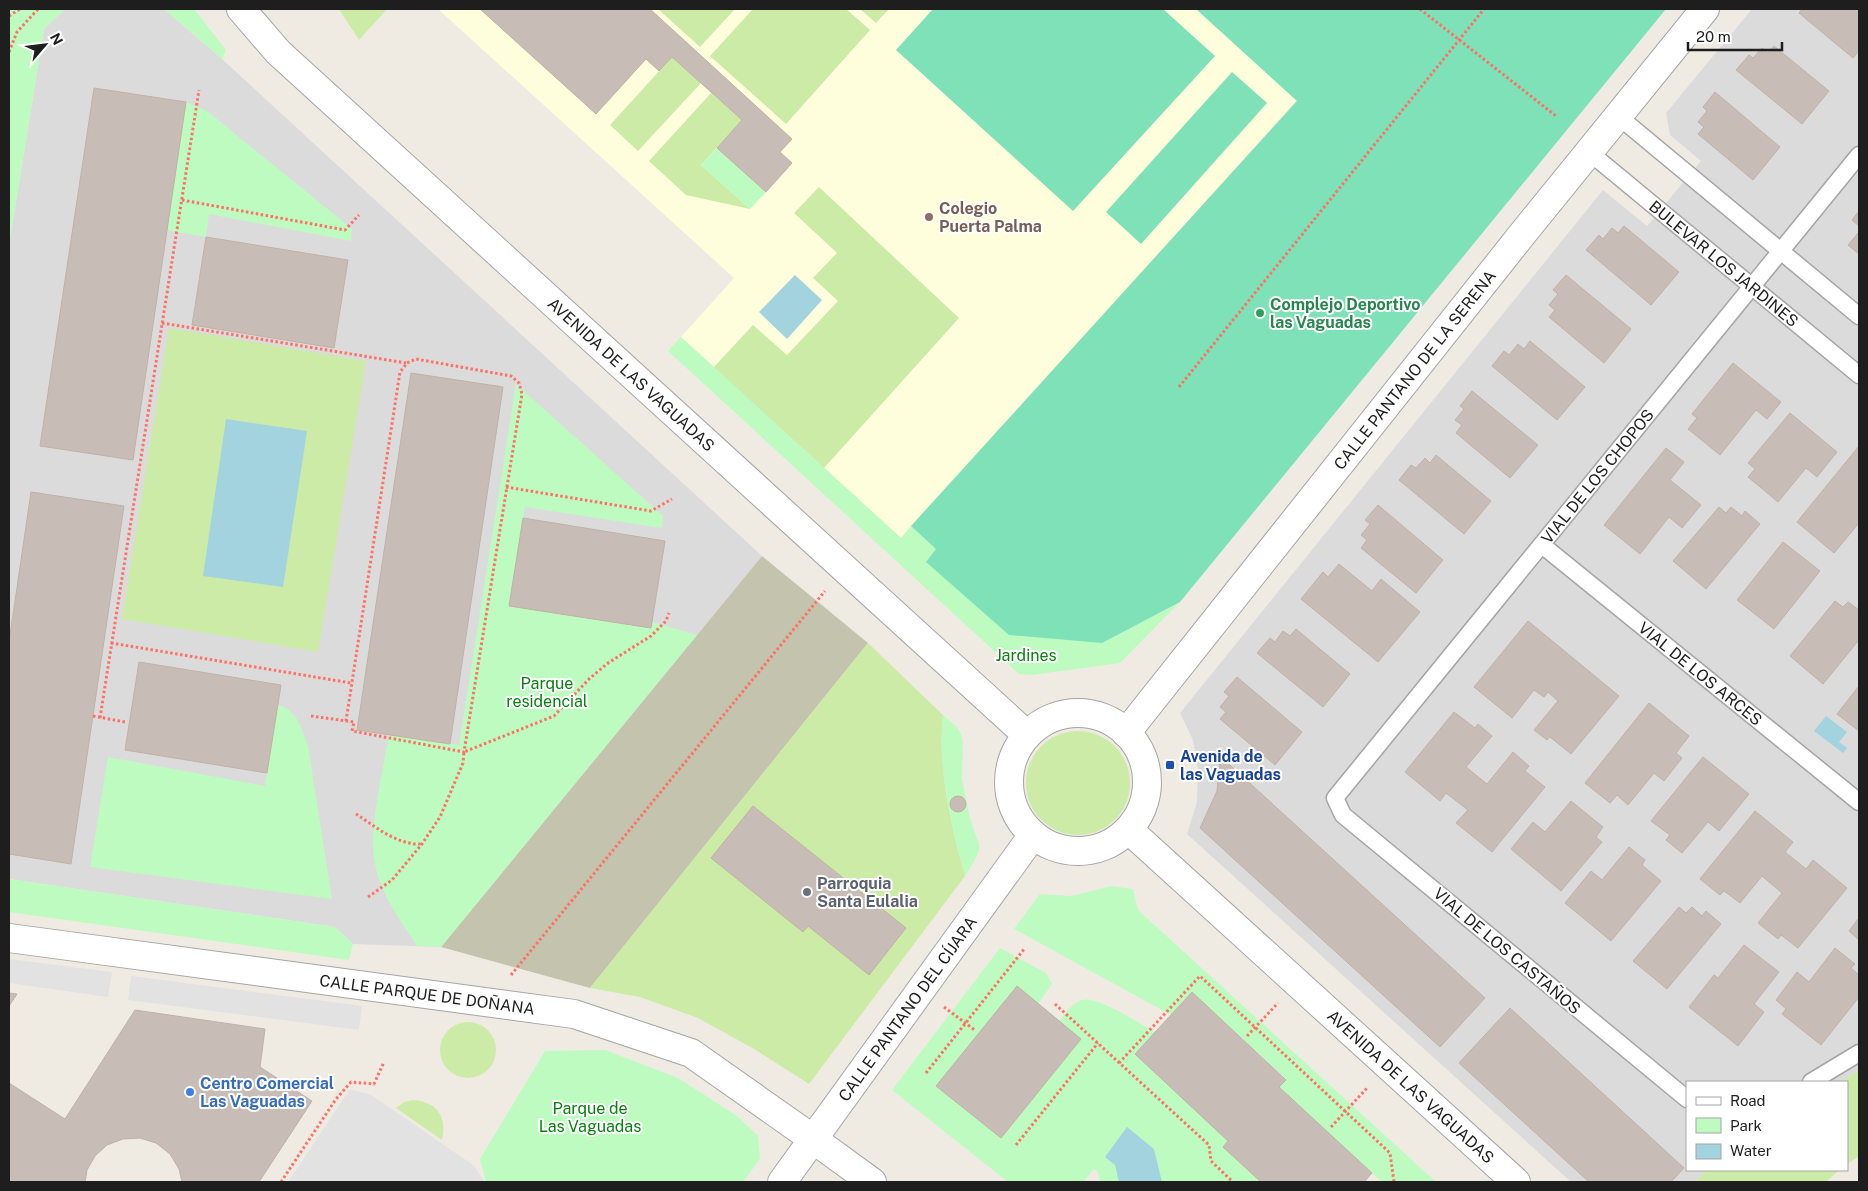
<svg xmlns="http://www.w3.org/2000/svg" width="1868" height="1191" font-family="'Public Sans',sans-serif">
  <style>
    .residential { fill: #dcdbdb }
    .education { fill: #fffedc }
    .construction { fill: #c4c3ae }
    .grass { fill: #cbeba7 }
    .park { fill: #befbc1 }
    .pitch { fill: #7ee1b8 }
    .parking { fill: #e2e2e2 }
    .water { fill: #a2d3df }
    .building { fill: #c7bdb6; stroke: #c1b1a5 }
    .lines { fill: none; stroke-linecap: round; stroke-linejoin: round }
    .lane-casing { stroke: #a5a5a5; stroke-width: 19 }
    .street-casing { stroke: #a5a5a5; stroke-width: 30 }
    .path { stroke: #ff7065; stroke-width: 3; stroke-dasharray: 2.5 2.5; stroke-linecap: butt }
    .lane { stroke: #fff; stroke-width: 16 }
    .street { stroke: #fff; stroke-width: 28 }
    .education-dot { fill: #8d6e63; stroke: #fff; stroke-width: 2 }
    .leisure-dot { fill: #2e9e5b; stroke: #fff; stroke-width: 2 }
    .transit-dot { fill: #1a4fb4; stroke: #fff; stroke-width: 2 }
    .worship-dot { fill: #6b7280; stroke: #fff; stroke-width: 2 }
    .shop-dot { fill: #3f7fe0; stroke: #fff; stroke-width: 2 }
    .labels { text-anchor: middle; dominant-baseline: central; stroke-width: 4; stroke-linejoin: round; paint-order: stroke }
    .education-label { font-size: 16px; font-weight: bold; fill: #785e54; stroke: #fff; text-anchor: start }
    .street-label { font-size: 16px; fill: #1e1e1e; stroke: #fff }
    .leisure-label { font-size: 16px; font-weight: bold; fill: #27864d; stroke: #fff; text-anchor: start }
    .park-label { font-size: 16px; fill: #07800e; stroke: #fff }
    .transit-label { font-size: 16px; font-weight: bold; fill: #164399; stroke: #fff; text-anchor: start }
    .worship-label { font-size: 16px; font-weight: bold; fill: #5b616d; stroke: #fff; text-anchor: start }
    .shop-label { font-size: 16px; font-weight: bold; fill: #366cbe; stroke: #fff; text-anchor: start }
  </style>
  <rect width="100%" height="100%" fill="#efebe3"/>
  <g class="residential">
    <path d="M 65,9 L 164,9 L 222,59 L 762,556 L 441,947 L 353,944 L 335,927 L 9,879 L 9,245 L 44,29 Z"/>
    <path d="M 1752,9 L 1859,9 L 1859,1070 L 1840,1082 L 1687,1082 L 1687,1170 L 1707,1170 L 1695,1182 L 1571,1182 L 1187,834 L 1197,802 L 1198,768 L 1193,740 L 1180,713 L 1603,190 L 1647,226 L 1701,161 L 1670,135 L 1666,113 Z"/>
  </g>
  <path class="education" d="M 438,9 L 1196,9 L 1297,100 L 901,538 L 681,337 L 734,278 Z"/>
  <path class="construction" d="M 762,556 L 868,643 L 590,988 L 441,947 Z"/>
  <g class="grass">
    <path d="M 339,9 L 387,9 L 359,40 Z"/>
    <path d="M 658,9 L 735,9 L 700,47 Z"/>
    <path d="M 753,9 L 846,9 L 870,30 L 786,124 L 710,56 Z"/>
    <path d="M 860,9 L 889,9 L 876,23 Z"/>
    <path d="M 672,57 L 701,83 L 638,151 L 610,125 Z"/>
    <path d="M 711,93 L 742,120 L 701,165 L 750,209 L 686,195 L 649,161 Z"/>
    <path d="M 819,187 L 959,318 L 824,468 L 713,368 L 753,325 L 787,355 L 838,301 L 813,278 L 837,253 L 794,213 Z"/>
    <path d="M 169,328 L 366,361 L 318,652 L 122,619 Z"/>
    <path d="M 868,643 L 943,715 C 942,728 941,741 942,754 C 944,795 954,836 965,876 L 809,1084 L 754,1049 L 698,1018 L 640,997 L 590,988 Z"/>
    <circle cx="1078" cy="783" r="52"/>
    <circle cx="468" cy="1050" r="28"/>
    <path d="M 1859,1070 L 1859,1156 L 1847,1164 L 1847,1082 L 1840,1082 Z"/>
    <path d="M 413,1100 C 437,1102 447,1116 442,1140 L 396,1108 L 404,1102 Z"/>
    <path d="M 1707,1170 L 1839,1170 L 1826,1182 L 1695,1182 Z"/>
  </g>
  <g class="park">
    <path d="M 9,9 L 65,9 L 44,29 L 9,245 Z"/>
    <path d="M 164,9 L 194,9 L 226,50 L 222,59 Z"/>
    <path d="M 186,102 L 207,111 L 352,229 L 351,241 L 209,214 L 206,237 L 167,230 Z"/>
    <path d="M 717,148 L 766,192 L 750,209 L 701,165 Z"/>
    <path d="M 681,337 L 901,538 L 911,526 L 936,549 L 927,561 L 1102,643 L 1180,602 L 1120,663 L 1032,675 L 1019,674 L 668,351 Z"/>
    <path d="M 516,384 L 663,516 L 662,528 L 525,507 L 509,606 L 651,628 L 652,622 L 697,635 L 441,947 L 417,946 C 401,921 381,895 375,864 C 368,831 383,769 389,735 L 459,745 Z"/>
    <path d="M 278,705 C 298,711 301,728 308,746 L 332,899 L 90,867 L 108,757 L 265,786 Z"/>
    <path d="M 943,715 L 957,727 L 961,734 L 963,742 L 962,779 L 970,819 L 979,844 L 979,850 L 976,858 L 965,876 C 954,836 944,795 942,754 C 941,741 942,728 943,715 Z"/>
    <path d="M 9,879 L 335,927 L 353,944 L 349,960 L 9,912 Z"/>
    <path d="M 1112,886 L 1133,889 L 1138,910 L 1436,1182 L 1382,1182 L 1279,1087 L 1286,1079 L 1192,992 L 1171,1015 L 1014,929 L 1040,894 L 1071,896 Z"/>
    <path d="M 1000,948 L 1046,973 L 1052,984 L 1038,1004 L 937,1086 L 1001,1138 L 1081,1039 L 1059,1021 C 1065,1013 1072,1003 1082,1000 C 1097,995 1140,1024 1155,1032 L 1135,1054 L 1228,1141 L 1223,1147 L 1261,1182 L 1162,1182 L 1154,1149 L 1115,1165 L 1119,1182 L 1100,1182 L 1098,1172 L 1094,1169 L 1083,1182 L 1008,1182 L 892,1090 Z"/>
    <path d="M 605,1050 L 678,1078 L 737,1116 L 758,1136 L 760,1159 L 743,1182 L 486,1182 L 480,1159 L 545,1051 Z"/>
  </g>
  <g class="pitch">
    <path d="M 933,9 L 1163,9 L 1215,56 L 1073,211 L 896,50 Z"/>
    <path d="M 1196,9 L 1666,9 L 1180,602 L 1102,643 L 1009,635 L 926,562 L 936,549 L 911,526 L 1297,101 Z"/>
    <path d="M 1232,72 L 1267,103 L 1141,244 L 1106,212 Z"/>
  </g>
  <g class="parking">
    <path d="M 9,959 L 112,972 L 108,997 L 9,983 Z"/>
    <path d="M 131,976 L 362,1006 L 359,1030 L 128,1000 Z"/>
    <path d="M 350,1089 L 371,1095 L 473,1165 L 485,1182 L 288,1182 Z"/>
  </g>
  <g class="water">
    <path d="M 795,275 L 822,300 L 787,339 L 759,312 Z"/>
    <path d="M 226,419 L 307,431 L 283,587 L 203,576 Z"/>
    <path d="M 1826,716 L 1847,732 L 1839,742 L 1847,748 L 1843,753 L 1814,731 Z"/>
    <path d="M 1127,1127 L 1154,1149 L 1162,1182 L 1119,1182 L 1115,1165 L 1105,1157 Z"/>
  </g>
  <g class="building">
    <path d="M 480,9 L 650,9 L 792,139 L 780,152 L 792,163 L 766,192 L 717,148 L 742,120 L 672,57 L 659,71 L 646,59 L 596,114 Z"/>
    <path d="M 1802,9 L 1859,9 L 1859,51 L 1853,58 L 1799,13 Z"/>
    <path d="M 1774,46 L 1829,91 L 1802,124 L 1736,70 L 1749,55 L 1753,58 L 1762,48 L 1768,53 Z"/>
    <path d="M 94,88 L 186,102 L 133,460 L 40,446 Z"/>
    <path d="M 1715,92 L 1780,147 L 1753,180 L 1698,134 L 1704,127 L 1698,122 L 1707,111 L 1703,107 Z"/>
    <path d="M 1859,211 L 1859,226 L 1852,220 Z"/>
    <path d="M 1624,226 L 1679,272 L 1651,305 L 1586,250 L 1599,235 L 1603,239 L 1612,228 L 1618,233 Z"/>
    <path d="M 1859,232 L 1859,254 L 1848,245 Z"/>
    <path d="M 206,237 L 348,260 L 334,348 L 192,325 Z"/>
    <path d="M 1566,275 L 1631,329 L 1604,363 L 1549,317 L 1555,310 L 1549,305 L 1558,294 L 1553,290 Z"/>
    <path d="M 1530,341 L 1585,387 L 1557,420 L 1492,366 L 1504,351 L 1509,355 L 1518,344 L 1524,349 Z"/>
    <path d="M 1733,363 L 1781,402 L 1767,419 L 1756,410 L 1720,455 L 1688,429 L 1697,418 L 1692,414 Z"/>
    <path d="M 411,373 L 503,387 L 450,744 L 357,730 Z"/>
    <path d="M 1472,391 L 1538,445 L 1510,478 L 1456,433 L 1462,425 L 1455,420 L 1464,409 L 1460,406 Z"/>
    <path d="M 1790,413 L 1837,452 L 1817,477 L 1806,468 L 1778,502 L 1748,477 L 1755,469 L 1748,463 Z"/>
    <path d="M 1859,446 L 1859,523 L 1834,553 L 1797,522 Z"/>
    <path d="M 1666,448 L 1684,462 L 1670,480 L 1701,505 L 1682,528 L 1669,517 L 1640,554 L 1604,525 Z"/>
    <path d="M 1436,455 L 1491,501 L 1464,534 L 1399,480 L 1411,465 L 1416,468 L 1425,458 L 1430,463 Z"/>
    <path d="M 31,492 L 124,506 L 71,864 L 9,854 L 9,642 Z"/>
    <path d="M 1378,505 L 1443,560 L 1416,593 L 1361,548 L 1367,540 L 1361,535 L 1370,524 L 1365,520 Z"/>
    <path d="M 1719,507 L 1726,513 L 1731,507 L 1742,516 L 1745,511 L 1760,524 L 1706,589 L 1673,561 Z"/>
    <path d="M 523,518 L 665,541 L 651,628 L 509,606 Z"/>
    <path d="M 1783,542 L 1820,571 L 1774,629 L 1737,600 Z"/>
    <path d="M 1339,564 L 1372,591 L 1381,579 L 1420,612 L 1378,662 L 1301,599 L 1323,572 L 1328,577 Z"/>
    <path d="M 1835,601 L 1843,607 L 1848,602 L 1859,610 L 1859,640 L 1823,684 L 1790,656 Z"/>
    <path d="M 1528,621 L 1619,696 L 1571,754 L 1550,737 L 1547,740 L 1534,730 L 1558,701 L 1548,692 L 1544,697 L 1534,690 L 1512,718 L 1474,687 Z"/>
    <path d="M 1296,629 L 1350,674 L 1323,707 L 1257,653 L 1270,638 L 1275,642 L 1283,631 L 1290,636 Z"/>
    <path d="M 139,662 L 281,685 L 267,773 L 125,750 Z"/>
    <path d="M 1237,677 L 1302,732 L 1275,765 L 1220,719 L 1226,712 L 1220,707 L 1229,696 L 1224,692 Z"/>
    <path d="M 1859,686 L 1859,731 L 1837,714 Z"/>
    <path d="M 1649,703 L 1689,736 L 1676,753 L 1682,758 L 1664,781 L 1654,773 L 1628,805 L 1617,795 L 1610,803 L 1585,783 Z"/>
    <path d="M 1454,712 L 1475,728 L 1478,724 L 1492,736 L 1466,767 L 1487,784 L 1513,752 L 1529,766 L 1525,771 L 1545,787 L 1492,852 L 1456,823 L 1468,810 L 1446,793 L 1440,801 L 1405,772 Z"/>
    <path d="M 1220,756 L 1485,998 L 1440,1047 L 1200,828 L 1217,791 Z"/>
    <path d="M 1703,757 L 1749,794 L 1719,831 L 1708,822 L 1682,853 L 1666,840 L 1670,835 L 1651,821 Z"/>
    <circle cx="958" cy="804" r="8"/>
    <path d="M 1571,801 L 1603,827 L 1596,837 L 1602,842 L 1561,891 L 1511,849 L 1533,822 L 1545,832 Z"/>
    <path d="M 753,806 L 906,928 L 869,975 L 808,926 L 803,932 L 711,858 Z"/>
    <path d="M 1755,811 L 1793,842 L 1785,852 L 1806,869 L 1813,860 L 1847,888 L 1798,948 L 1781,935 L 1778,939 L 1758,923 L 1782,893 L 1762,876 L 1740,903 L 1724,891 L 1720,895 L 1700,879 Z"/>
    <path d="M 1629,847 L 1645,860 L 1642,865 L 1661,881 L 1611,941 L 1565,903 L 1591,871 L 1602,880 Z"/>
    <path d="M 1679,907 L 1686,913 L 1692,907 L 1702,916 L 1706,911 L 1721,924 L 1667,989 L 1633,961 Z"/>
    <path d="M 1859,918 L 1859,940 L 1849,931 Z"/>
    <path d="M 1744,945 L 1779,972 L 1754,1004 L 1764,1012 L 1738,1046 L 1689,1007 L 1714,975 L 1718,978 Z"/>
    <path d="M 1835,948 L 1855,964 L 1851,968 L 1859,975 L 1859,997 L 1821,1045 L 1782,1014 L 1786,1009 L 1776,1000 L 1797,972 L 1809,982 Z"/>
    <path d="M 1017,986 L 1081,1039 L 1001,1138 L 936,1086 Z"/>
    <path d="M 1192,992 L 1286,1080 L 1279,1087 L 1372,1173 L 1364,1182 L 1261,1182 L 1223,1147 L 1228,1141 L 1135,1054 Z"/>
    <path d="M 9,993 L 17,994 L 9,1006 Z"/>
    <path d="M 1510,1008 L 1684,1168 L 1671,1182 L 1589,1182 L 1459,1063 Z"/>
    <path d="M 135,1010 L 265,1029 L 260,1067 L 312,1101 L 259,1182 L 182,1182 L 179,1169 L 170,1154 L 156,1143 L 140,1138 L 123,1139 L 107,1145 L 95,1156 L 87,1170 L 85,1182 L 9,1182 L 9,1083 L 65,1119 Z"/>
  </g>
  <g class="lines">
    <defs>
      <g id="lane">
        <path d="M 1618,116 L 1859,316"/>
        <path id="s1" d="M 1589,152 L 1859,375"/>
        <path id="s2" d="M 1542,545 L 1859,802"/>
        <path d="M 1811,1082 L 1859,1053"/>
        <path id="s3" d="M 1687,1099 L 1343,815 L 1335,798 L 1859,155"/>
      </g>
      <g id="street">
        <path id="s4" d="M 241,9 L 278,52 L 1027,735"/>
        <circle cx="1078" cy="782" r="69"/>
        <path id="s5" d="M 1126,733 L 1524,232 L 1705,9"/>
        <path id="s6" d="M 1129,830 L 1516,1182"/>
        <path id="s7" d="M 9,938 L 574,1014 L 691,1053 L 806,1134 L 872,1182"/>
        <path id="s8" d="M 782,1182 L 1033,835"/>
      </g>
    </defs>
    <use href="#lane" class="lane-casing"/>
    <use href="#street" class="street-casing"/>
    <g class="path">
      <path d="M 1420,9 L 1556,116"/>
      <path d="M 9,16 L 20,9"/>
      <path d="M 9,52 L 17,32 L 38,9"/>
      <path d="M 182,200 L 345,230 L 359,215"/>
      <path d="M 162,323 L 406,363"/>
      <path d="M 1179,387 L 1484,9"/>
      <path d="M 506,487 L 651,511 L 672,499"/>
      <path d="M 111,643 L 351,683"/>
      <path d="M 93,716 L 125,722"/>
      <path d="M 311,716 L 354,722 L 352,731 L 464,752 L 522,394 L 519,383 L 511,376 L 416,359 L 407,363 L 400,372 L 346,721"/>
      <path d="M 100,718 L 199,90"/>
      <path d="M 356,814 C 376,827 397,845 421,844"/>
      <path d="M 368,897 L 392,880 L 422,844 L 440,817 L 463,763 L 464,752 L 554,716 L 589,679 L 608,663 L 651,636 L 666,621 L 669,613"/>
      <path d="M 511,975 L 825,591"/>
      <path d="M 1055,1004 L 1209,1145 L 1211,1161 L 1233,1182"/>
      <path d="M 944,1007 L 976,1031"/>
      <path d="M 1247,1036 L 1278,1003"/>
      <path d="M 1119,1063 L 1200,976 L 1390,1153 L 1394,1182"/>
      <path d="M 926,1073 L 1025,948"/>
      <path d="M 1331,1127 L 1368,1087"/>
      <path d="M 1016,1145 L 1098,1043"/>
      <path d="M 281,1182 L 336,1099 L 351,1082 L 374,1084 L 384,1062"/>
    </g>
    <use href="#lane" class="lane"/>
    <use href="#street" class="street"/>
  </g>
  <circle class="education-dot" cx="929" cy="217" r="5"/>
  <circle class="leisure-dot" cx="1260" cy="313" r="5"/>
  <rect class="transit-dot" x="1165" y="760" width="10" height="10" rx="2.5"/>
  <circle class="worship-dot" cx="807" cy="892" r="5"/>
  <circle class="shop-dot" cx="190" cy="1092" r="5"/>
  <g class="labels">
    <g class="education-label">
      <text x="939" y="208">Colegio<tspan x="939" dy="18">Puerta Palma</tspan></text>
    </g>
    <g class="street-label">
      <text stroke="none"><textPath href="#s1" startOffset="175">BULEVAR LOS JARDINES</textPath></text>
      <text stroke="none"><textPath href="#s5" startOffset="464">CALLE PANTANO DE LA SERENA</textPath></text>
      <text stroke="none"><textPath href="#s4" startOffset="535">AVENIDA DE LAS VAGUADAS</textPath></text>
      <text stroke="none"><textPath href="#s3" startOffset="880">VIAL DE LOS CHOPOS</textPath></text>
      <text stroke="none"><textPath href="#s2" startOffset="204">VIAL DE LOS ARCES</textPath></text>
      <text transform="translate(1507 951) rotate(40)">VIAL DE LOS CASTAÑOS</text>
      <text stroke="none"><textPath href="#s7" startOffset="422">CALLE PARQUE DE DOÑANA</textPath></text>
      <text stroke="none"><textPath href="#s8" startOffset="214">CALLE PANTANO DEL CÍJARA</textPath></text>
      <text stroke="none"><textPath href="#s6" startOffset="381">AVENIDA DE LAS VAGUADAS</textPath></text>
    </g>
    <g class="leisure-label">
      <text x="1270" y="304">Complejo Deportivo<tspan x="1270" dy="18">las Vaguadas</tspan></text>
    </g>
    <g class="park-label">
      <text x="1026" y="655">Jardines</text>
      <text x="547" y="683">Parque<tspan x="547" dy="18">residencial</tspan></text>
      <text x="590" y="1108">Parque de<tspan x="590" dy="18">Las Vaguadas</tspan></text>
    </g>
    <g class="transit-label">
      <text x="1180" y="756">Avenida de<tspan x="1180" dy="18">las Vaguadas</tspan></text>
    </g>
    <g class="worship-label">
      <text x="817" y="883">Parroquia<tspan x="817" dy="18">Santa Eulalia</tspan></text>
    </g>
    <g class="shop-label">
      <text x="200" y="1083">Centro Comercial<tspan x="200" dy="18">Las Vaguadas</tspan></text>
    </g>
  </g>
  <rect width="1868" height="1191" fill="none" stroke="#1e1e1e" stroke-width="20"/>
  <rect x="1686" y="1081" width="162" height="90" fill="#ffffff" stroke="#a5a5a5"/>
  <rect x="1696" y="1097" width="25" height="8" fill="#ffffff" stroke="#a5a5a5"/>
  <text x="1730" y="1106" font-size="15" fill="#1e1e1e">Road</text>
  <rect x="1696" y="1118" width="25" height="15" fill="#befbc1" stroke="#a5a5a5"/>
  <text x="1730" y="1131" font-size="15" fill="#1e1e1e">Park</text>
  <rect x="1696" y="1144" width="25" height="15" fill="#a2d3df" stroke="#a5a5a5"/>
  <text x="1730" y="1156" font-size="15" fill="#1e1e1e">Water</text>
  <g transform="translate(45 45) rotate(62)" stroke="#ffffff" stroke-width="4" paint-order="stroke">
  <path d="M0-4L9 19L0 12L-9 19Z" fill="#1e1e1e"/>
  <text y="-8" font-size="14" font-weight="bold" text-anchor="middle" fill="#1e1e1e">N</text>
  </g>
  <path d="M1688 42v8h94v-8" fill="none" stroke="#1e1e1e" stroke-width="2.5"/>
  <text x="1696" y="42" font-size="15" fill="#1e1e1e" stroke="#ffffff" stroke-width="4" paint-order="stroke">20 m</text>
</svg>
